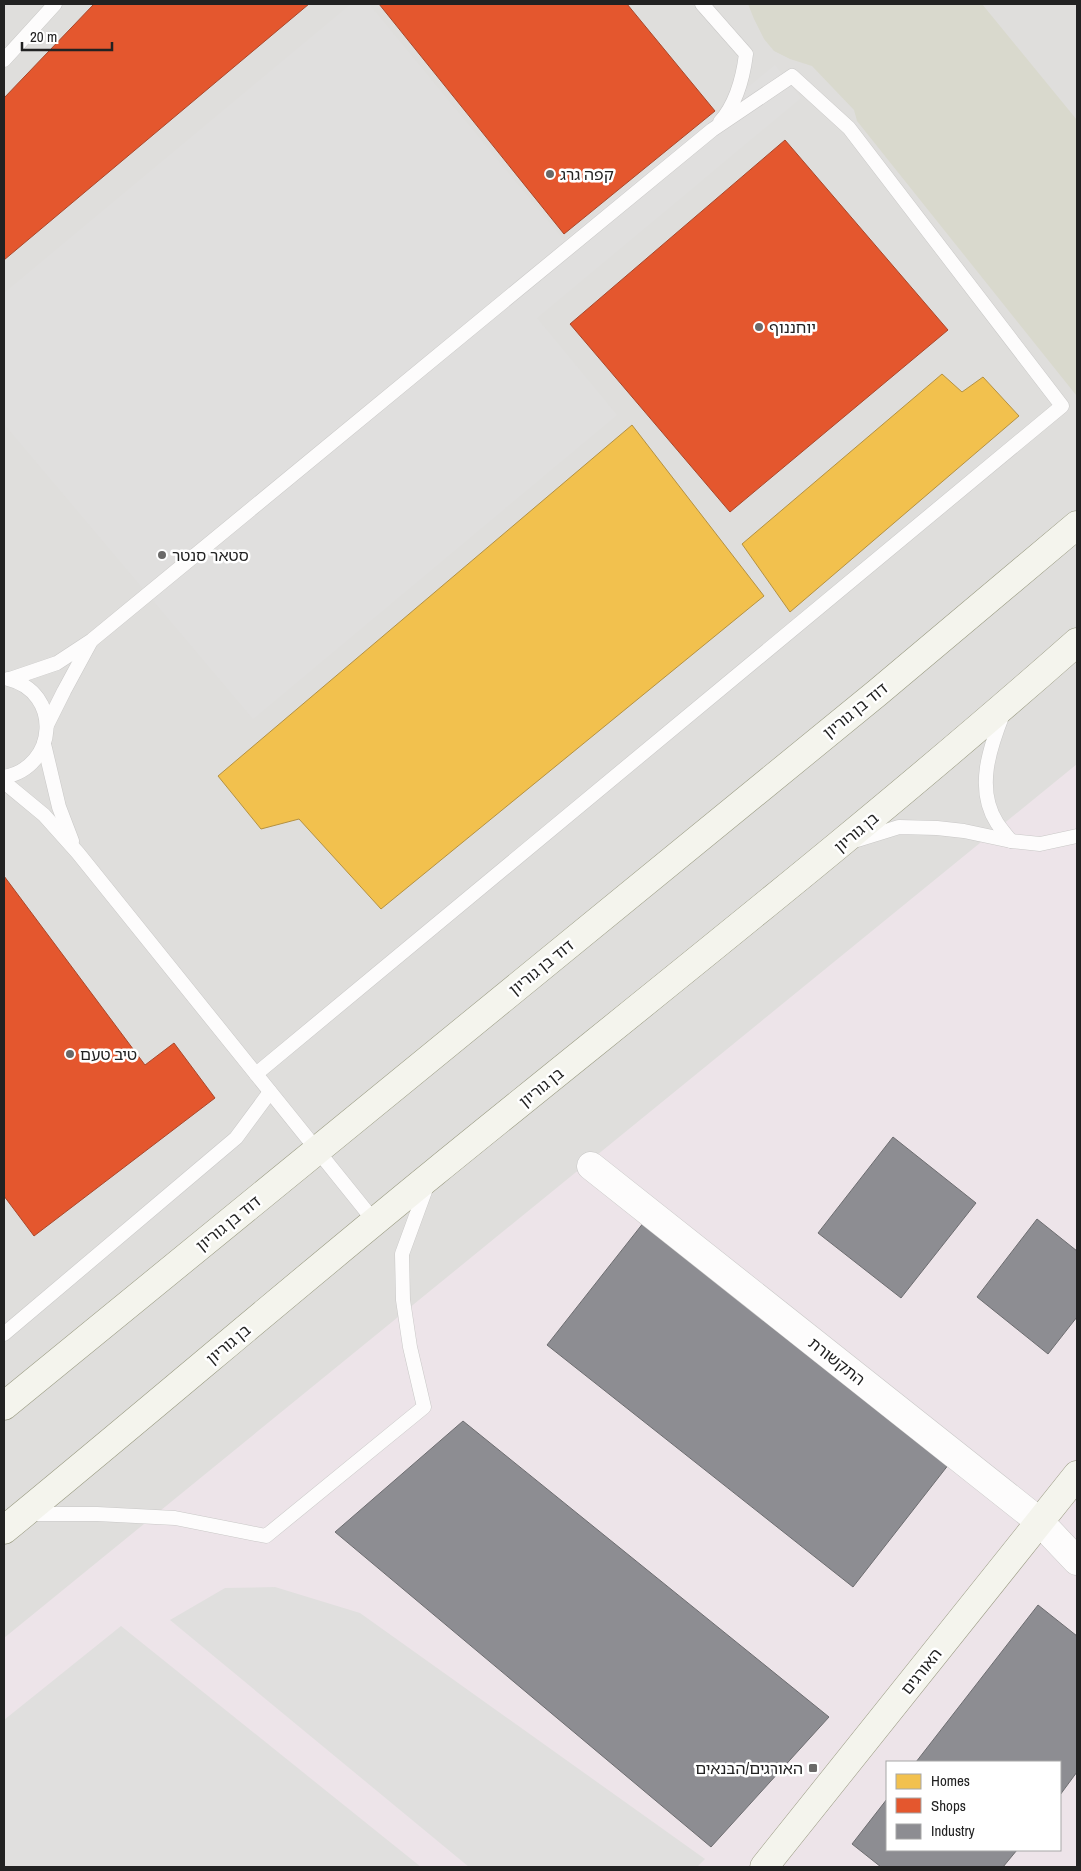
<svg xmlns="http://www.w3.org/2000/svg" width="1081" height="1871" font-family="'Archivo Narrow','Noto Sans Hebrew',sans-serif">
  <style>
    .residential { fill: #dfdedc; fill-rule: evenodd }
    .industrial { fill: #ede4e9; fill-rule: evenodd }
    .construction { fill: #d9d9cd }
    .parking { fill: #e0dfde }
    .homes { fill: #f2c14e; stroke: #b49141 }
    .shops { fill: #e4572e; stroke: #aa472a }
    .industry { fill: #8d8d92; stroke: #6d6d70 }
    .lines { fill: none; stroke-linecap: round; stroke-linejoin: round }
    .lane-casing { stroke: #c9c8c7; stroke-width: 15 }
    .street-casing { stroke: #c9c8c7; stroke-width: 29 }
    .secondary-casing { stroke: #999a82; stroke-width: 29 }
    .lane { stroke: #fdfcfc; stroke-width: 14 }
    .street { stroke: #fdfcfc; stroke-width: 28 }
    .secondary { stroke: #f4f4ed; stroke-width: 28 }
    .poi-dot { fill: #6a6968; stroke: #fff; stroke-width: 2 }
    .labels { text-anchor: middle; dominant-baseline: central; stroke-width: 5; stroke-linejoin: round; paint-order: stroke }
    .poi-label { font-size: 16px; fill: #222; stroke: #fff; text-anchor: start }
    .street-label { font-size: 16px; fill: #222; stroke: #fff }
  </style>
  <rect width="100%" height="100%" fill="#f0eeeb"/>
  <path class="residential" d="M 4,4 L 1077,4 L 1077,1867 L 4,1867 ZM 887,1762 L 1060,1762 L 1060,1850 L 887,1850 Z"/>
  <path class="industrial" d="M 1077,764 L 1077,1867 L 4,1867 L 4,1638 ZM 887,1762 L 1060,1762 L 1060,1850 L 887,1850 Z"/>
  <path class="construction" d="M 748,4 L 982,4 L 1077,120 L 1077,394 L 1076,395 L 857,121 L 854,110 L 812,66 L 790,59 L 774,51 L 764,39 L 754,19 Z"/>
  <g class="parking">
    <path d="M 351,4 L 369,4 L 564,240 L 775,65 L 801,98 L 537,318 L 617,415 L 253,719 L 4,424 L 4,293 Z"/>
    <path d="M 275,1587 L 360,1613 L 705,1859 L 697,1867 L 469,1867 L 170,1620 L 225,1588 Z"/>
    <path d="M 121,1626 L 421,1867 L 4,1867 L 4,1720 Z"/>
  </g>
  <g class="homes">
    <path d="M 942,374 L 962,392 L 983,377 L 1019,416 L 790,612 L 742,544 Z"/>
    <path d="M 632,425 L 764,596 L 381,909 L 299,819 L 261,829 L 218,776 Z"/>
  </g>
  <g class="shops">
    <path d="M 94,4 L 309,4 L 4,260 L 4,98 Z"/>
    <path d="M 379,4 L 627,4 L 715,111 L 564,234 Z"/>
    <path d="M 785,140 L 948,330 L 730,512 L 570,324 Z"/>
    <path d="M 4,876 L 145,1065 L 174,1043 L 215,1098 L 34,1236 L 4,1196 Z"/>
  </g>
  <g class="industry">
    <path d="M 893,1137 L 976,1203 L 901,1298 L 818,1233 Z"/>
    <path d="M 1037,1219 L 1077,1251 L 1077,1317 L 1048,1354 L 977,1297 Z"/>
    <path d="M 644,1222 L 949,1464 L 853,1587 L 547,1345 Z"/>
    <path d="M 463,1421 L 829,1717 L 711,1847 L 335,1532 Z"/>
    <path d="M 1038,1605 L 1077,1636 L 1077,1772 L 1060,1795 L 1060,1762 L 916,1762 Z"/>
    <path d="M 887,1799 L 887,1850 L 1017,1850 L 1003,1867 L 881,1867 L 852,1844 Z"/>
  </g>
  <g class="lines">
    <defs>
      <g id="lane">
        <path d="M 702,4 L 746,54 C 743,78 737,103 720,122"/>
        <path d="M 4,60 L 55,4"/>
        <path d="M 10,679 L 57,663 L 92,640 L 712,130 L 792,76 L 849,128 L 1062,406 L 256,1074"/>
        <path d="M 1003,714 C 990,747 975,789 997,823 C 1001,829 1006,835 1011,841"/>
        <path d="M 47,725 L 64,691 L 90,643"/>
        <path d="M 44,744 L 59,807 L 72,841"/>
        <path d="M 4,777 C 58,767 62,692 8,679"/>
        <path d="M 4,782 L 44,815 L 78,853 L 375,1222"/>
        <path d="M 857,840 L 899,827 L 937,828 L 964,831 L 1011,841 L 1040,844 L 1077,836"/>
        <path d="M 4,1334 L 236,1138 L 270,1092"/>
        <path d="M 27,1514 L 97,1514 L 175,1518 L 266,1536 L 424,1407 L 410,1347 L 403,1300 L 402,1254 L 428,1183"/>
      </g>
      <path id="street" d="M 591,1166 L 1040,1522 L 1077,1561"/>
      <g id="secondary">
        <path d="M 4,1406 L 877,693 L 1077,525"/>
        <path d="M 4,1530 C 148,1412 290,1290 435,1172 C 650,997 869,826 1077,642"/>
        <path d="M 764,1867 L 1077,1475"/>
      </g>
    </defs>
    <use href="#lane" class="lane-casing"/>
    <use href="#street" class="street-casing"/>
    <use href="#secondary" class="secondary-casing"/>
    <use href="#lane" class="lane"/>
    <use href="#street" class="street"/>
    <use href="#secondary" class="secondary"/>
  </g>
  <g class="poi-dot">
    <circle cx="550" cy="174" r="5"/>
    <circle cx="759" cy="327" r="5"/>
    <circle cx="162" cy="555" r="5"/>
    <circle cx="70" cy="1054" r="5"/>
    <rect x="808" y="1763" width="10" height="10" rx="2.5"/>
  </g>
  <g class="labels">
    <g class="poi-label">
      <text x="560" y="174">קפה גרג</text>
      <text x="769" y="327">יוחננוף</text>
      <text x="172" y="555">סטאר סנטר</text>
      <text x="80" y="1054">טיב טעם</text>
      <text x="803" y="1768" text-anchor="end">האורגים/הבנאים</text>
    </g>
    <g class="street-label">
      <text transform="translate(855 710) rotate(-39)">דוד בן גוריון</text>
      <text transform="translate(856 832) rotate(-40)">בן גוריון</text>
      <text transform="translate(541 967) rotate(-39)">דוד בן גוריון</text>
      <text transform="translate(541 1087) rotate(-39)">בן גוריון</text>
      <text transform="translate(228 1223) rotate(-39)">דוד בן גוריון</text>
      <text transform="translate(228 1344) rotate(-40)">בן גוריון</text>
      <text transform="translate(837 1361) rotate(38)">התקשורת</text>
      <text transform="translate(921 1671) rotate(-51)">האורגים</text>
    </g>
  </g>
  <rect width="1081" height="1871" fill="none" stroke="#222222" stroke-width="10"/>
  <rect x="886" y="1761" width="175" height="90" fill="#ffffff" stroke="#a7a7a7"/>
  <rect x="896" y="1774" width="25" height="15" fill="#f2c14e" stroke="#a7a7a7"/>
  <text x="931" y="1786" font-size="15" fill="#222222">Homes</text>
  <rect x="896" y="1798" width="25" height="15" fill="#e4572e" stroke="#a7a7a7"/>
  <text x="931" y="1811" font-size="15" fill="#222222">Shops</text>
  <rect x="896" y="1824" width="25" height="15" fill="#8d8d92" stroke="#a7a7a7"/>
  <text x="931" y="1836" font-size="15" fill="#222222">Industry</text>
  <path d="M22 42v8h90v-8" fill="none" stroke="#222222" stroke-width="2.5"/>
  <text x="30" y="42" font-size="15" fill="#222222" stroke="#ffffff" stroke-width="4" paint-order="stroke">20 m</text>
</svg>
